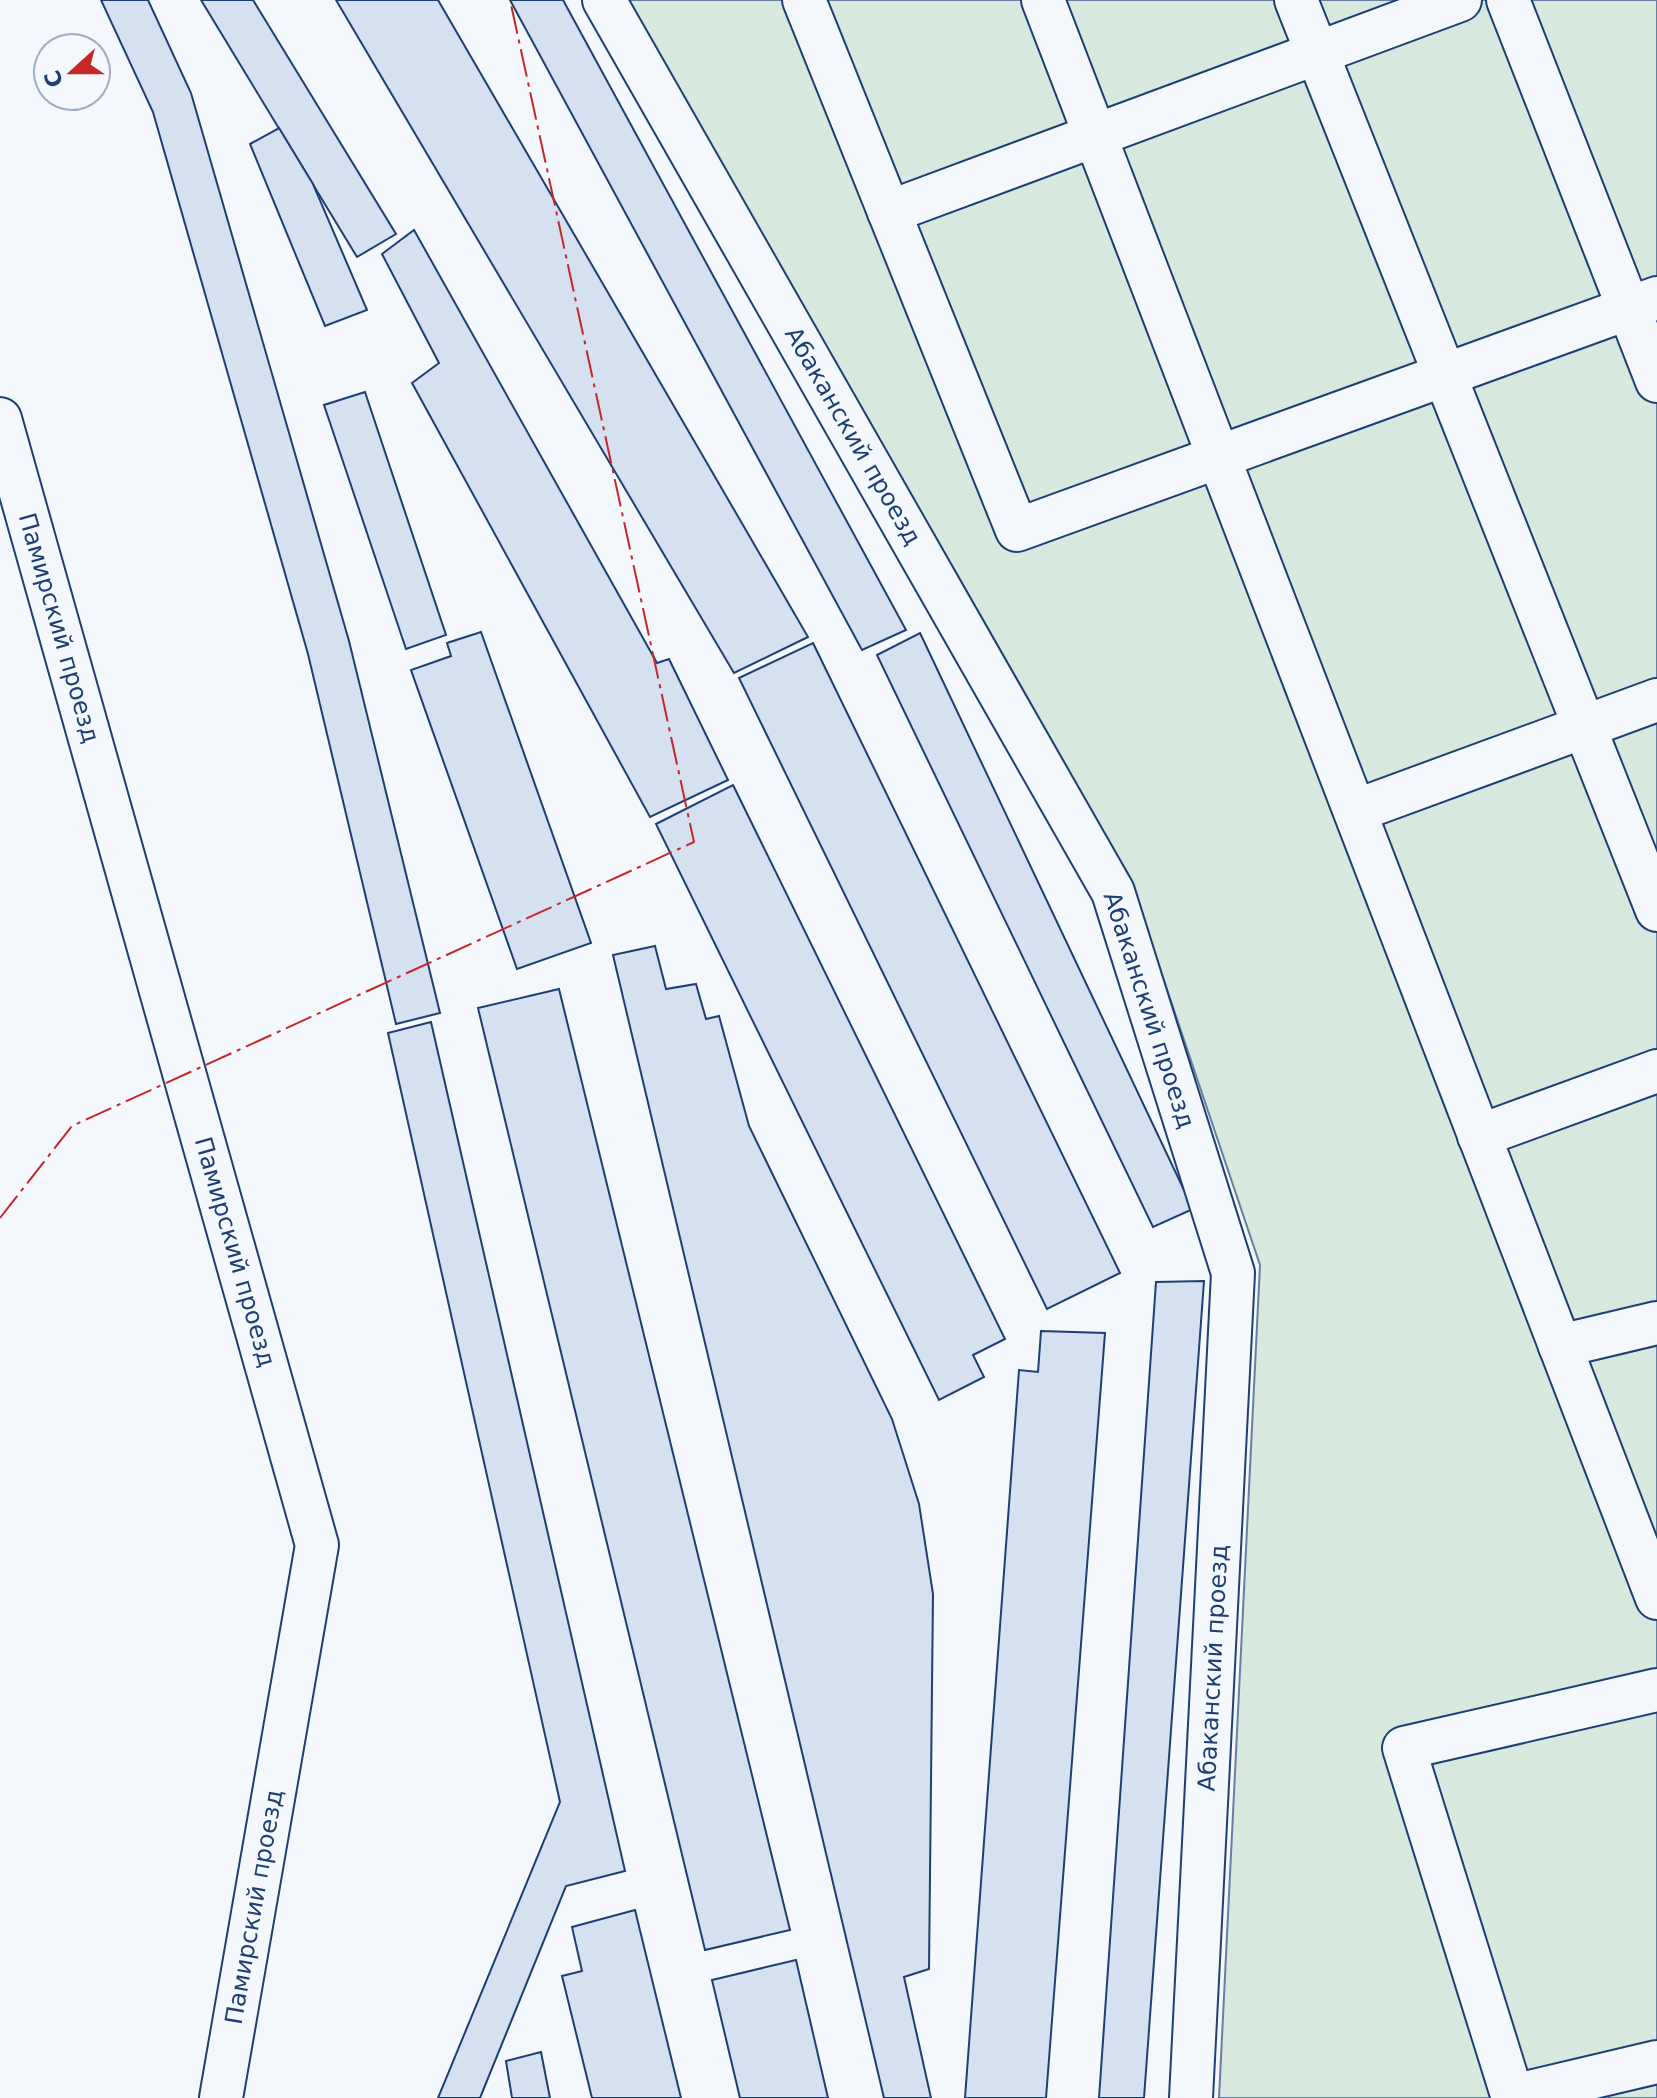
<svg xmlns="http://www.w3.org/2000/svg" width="1657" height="2098" font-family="'DejaVu Sans',sans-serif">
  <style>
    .green { fill: #d7e8df; stroke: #687fa3; stroke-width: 2 }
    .building { fill: #d5e0f0; stroke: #1d3f73; stroke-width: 2 }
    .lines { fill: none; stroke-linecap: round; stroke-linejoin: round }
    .minor-casing { stroke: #1d3f73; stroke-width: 46 }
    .minor { stroke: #f4f7fb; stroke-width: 42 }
    .power { stroke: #c62828; stroke-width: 2; stroke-dasharray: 28 6 4 6; stroke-linecap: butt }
    .labels { text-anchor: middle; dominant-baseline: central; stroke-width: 6; stroke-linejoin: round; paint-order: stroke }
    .street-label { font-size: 24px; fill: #1d3f73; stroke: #f4f7fb }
  </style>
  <rect width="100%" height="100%" fill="#f4f7fb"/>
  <path class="green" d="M 617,0 L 1657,0 L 1657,2098 L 1219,2098 L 1260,1265 L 1128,874 L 937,559 Z"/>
  <g class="building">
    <path d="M 101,0 L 148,0 L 191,93 L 349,641 L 440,1013 L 396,1024 L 308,654 L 153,112 Z"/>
    <path d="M 201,0 L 253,0 L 396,234 L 357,257 Z"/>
    <path d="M 336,0 L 438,0 L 808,637 L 734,673 Z"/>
    <path d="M 510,0 L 563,0 L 906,630 L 862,650 Z"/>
    <path d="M 279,128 L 313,184 L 367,310 L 325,326 L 250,144 Z"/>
    <path d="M 414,230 L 657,663 L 669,659 L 728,780 L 650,817 L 412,383 L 439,363 L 382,254 Z"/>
    <path d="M 365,392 L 446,635 L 406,649 L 324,405 Z"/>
    <path d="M 481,632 L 591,943 L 517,969 L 411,670 L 451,656 L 447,643 Z"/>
    <path d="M 920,633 L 1193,1209 L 1153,1227 L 877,655 Z"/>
    <path d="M 813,643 L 1120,1273 L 1047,1309 L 739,678 Z"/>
    <path d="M 733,785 L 1005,1339 L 973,1355 L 984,1377 L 939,1400 L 656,824 Z"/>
    <path d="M 655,946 L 666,989 L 696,984 L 706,1019 L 719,1016 L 749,1126 L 892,1419 L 919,1504 L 933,1594 L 929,1969 L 904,1977 L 931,2098 L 884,2098 L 613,955 Z"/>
    <path d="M 559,989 L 790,1930 L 705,1950 L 478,1008 Z"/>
    <path d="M 431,1022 L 625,1871 L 566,1886 L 480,2098 L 438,2098 L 560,1802 L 388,1033 Z"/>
    <path d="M 1204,1281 L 1144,2098 L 1099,2098 L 1156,1282 Z"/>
    <path d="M 1041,1331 L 1105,1333 L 1046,2098 L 965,2098 L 1019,1370 L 1038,1372 Z"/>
    <path d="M 635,1910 L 681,2098 L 592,2098 L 562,1976 L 582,1971 L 572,1927 Z"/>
    <path d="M 796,1960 L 828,2098 L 740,2098 L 712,1980 Z"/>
    <path d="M 541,2052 L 550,2098 L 512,2098 L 506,2061 Z"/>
  </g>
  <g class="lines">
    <defs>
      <g id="minor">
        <path d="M 604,0 L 1113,892 L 1233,1273 L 1191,2098"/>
        <path d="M 804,0 L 1017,530 L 1657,298"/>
        <path d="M 1043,0 L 1657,1598"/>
        <path d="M 1296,0 L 1657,910"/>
        <path d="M 1508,0 L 1657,381"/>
        <path d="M 889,212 L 1460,0"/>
        <path d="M 0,419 L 317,1545 L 221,2098"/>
        <path d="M 1355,811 L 1657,700"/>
        <path d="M 1479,1136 L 1657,1071"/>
        <path d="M 1560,1346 L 1657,1323"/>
        <path d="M 1513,2096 L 1657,2062"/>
        <path d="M 1513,2098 L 1404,1748 L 1657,1690"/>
      </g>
    </defs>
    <use href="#minor" class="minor-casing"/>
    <use href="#minor" class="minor"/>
    <path class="power" d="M 0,1218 L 72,1126 L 694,842 L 510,0"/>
  </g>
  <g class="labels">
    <g class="street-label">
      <text transform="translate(853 436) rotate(60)">Абаканский проезд</text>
      <text transform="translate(59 628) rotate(74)">Памирский проезд</text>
      <text transform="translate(1149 1010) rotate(72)">Абаканский проезд</text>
      <text transform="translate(235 1252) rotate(74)">Памирский проезд</text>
      <text transform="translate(1213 1668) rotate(-87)">Абаканский проезд</text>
      <text transform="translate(254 1907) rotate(-80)">Памирский проезд</text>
    </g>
  </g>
  <g transform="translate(72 72) rotate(249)"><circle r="38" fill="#f4f7fb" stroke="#9eadc5" stroke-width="2"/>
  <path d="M0-6L14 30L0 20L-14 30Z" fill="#c62828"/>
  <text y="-12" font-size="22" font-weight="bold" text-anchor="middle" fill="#1d3f73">С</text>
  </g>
</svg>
